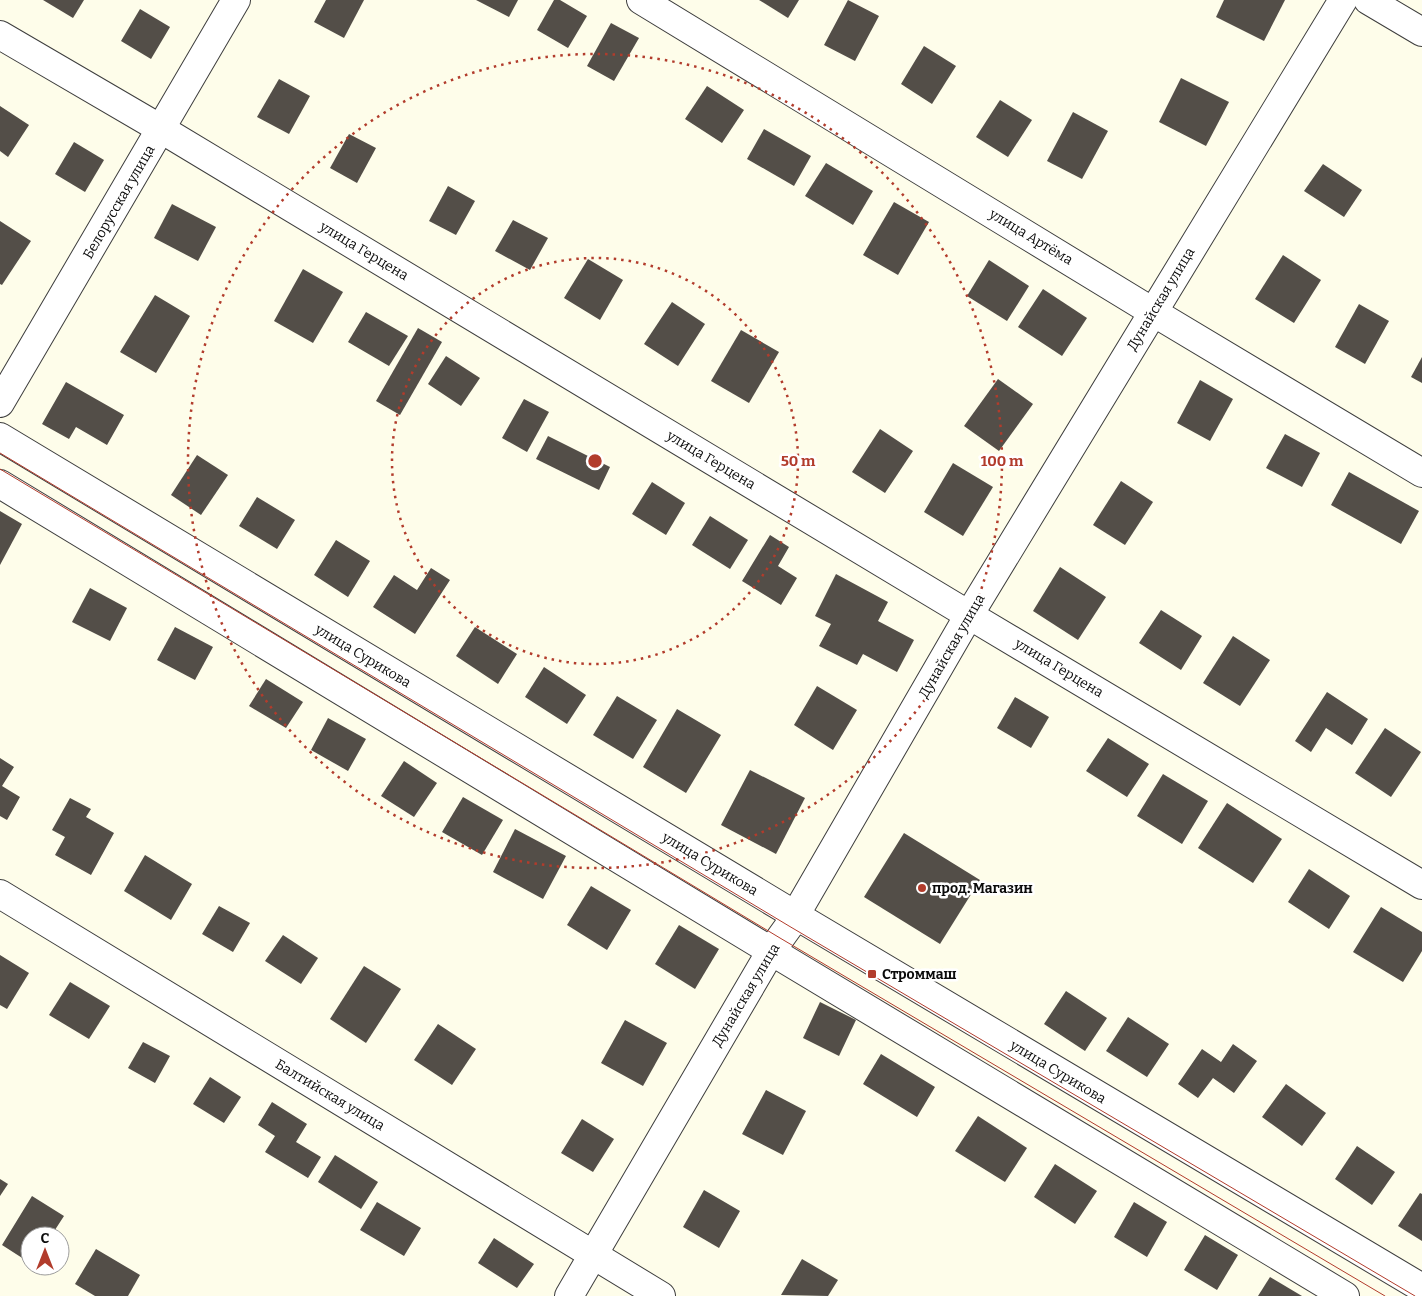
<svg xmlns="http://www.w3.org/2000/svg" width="1422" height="1296" font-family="Bitter,serif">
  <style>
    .building { fill: #534e48 }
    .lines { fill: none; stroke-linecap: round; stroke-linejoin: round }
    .minor-casing { stroke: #3e3e3e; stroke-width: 30 }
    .minor { stroke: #fff; stroke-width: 28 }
    .tram { stroke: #b23c2c; stroke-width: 1 }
    .ring { fill: none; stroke: #b23c2c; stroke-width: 2.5; stroke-dasharray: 2.5 5 }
    .poi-dot { fill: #b23c2c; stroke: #fff; stroke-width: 2 }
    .labels { text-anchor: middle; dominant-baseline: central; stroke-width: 5; stroke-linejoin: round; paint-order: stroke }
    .street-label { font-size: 14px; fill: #0b0b0b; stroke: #fff }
    .poi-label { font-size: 14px; font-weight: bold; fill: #0b0b0b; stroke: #fff; text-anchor: start }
    .centre { fill: #b23c2c; stroke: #fff; stroke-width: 2.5 }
    .ring-label { font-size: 15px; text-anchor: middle; font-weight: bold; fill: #b23c2c; stroke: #fff; stroke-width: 5; stroke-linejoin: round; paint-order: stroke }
  </style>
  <rect width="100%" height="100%" fill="#fefdea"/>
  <g class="building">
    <path d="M 43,0 L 84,0 L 73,18 Z"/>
    <path d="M 326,0 L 364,0 L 344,38 L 314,22 Z"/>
    <path d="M 476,0 L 518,0 L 509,17 Z"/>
    <path d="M 554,0 L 560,0 L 587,16 L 568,48 L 537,30 Z"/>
    <path d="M 759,0 L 799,0 L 788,18 Z"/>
    <path d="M 848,0 L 879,16 L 855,61 L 824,45 Z"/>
    <path d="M 1224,0 L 1285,0 L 1264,41 L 1216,17 Z"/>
    <path d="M 140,9 L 170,27 L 151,59 L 121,41 Z"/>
    <path d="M 611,23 L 639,38 L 614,81 L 587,66 Z"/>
    <path d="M 924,46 L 956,66 L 932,104 L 901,84 Z"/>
    <path d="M 1181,78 L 1229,102 L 1206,146 L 1159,122 Z"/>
    <path d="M 279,79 L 310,96 L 289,134 L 257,117 Z"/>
    <path d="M 707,86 L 744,110 L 722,143 L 685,119 Z"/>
    <path d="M 1000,100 L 1032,120 L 1008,157 L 976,137 Z"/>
    <path d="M 0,106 L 29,125 L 8,157 L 0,151 Z"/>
    <path d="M 1073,112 L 1108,131 L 1082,179 L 1047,161 Z"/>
    <path d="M 764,129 L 811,156 L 794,186 L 747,159 Z"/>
    <path d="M 349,134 L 376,148 L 357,183 L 330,168 Z"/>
    <path d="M 74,142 L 104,160 L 85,192 L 55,174 Z"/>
    <path d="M 826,163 L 873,191 L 853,225 L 805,196 Z"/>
    <path d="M 1323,164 L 1362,190 L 1344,217 L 1304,191 Z"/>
    <path d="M 448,186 L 475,201 L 456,235 L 429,221 Z"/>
    <path d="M 894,202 L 929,222 L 898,275 L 863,255 Z"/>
    <path d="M 172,204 L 216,227 L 198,261 L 154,238 Z"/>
    <path d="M 513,220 L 548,238 L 530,270 L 495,251 Z"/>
    <path d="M 0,221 L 31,241 L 2,285 L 0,284 Z"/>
    <path d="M 1283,255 L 1321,280 L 1294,323 L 1255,299 Z"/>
    <path d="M 588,259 L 623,280 L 600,320 L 564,298 Z"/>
    <path d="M 989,260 L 1029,286 L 1007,321 L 967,296 Z"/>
    <path d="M 303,269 L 343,292 L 313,343 L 274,321 Z"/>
    <path d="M 1043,289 L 1087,318 L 1062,356 L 1018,327 Z"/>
    <path d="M 155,295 L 190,316 L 156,373 L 120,352 Z"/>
    <path d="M 672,302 L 705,324 L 678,366 L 644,344 Z"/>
    <path d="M 1359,304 L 1389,321 L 1365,364 L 1335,347 Z"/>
    <path d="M 366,312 L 408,336 L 389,366 L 348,342 Z"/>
    <path d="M 418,328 L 442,342 L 400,415 L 376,401 Z"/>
    <path d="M 741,330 L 779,352 L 749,403 L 711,381 Z"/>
    <path d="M 446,356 L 480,378 L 461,406 L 428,384 Z"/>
    <path d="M 1422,357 L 1422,383 L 1411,377 Z"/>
    <path d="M 998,379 L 1033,404 L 999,451 L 964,426 Z"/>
    <path d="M 1200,380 L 1233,399 L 1210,441 L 1177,423 Z"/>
    <path d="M 66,382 L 124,415 L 107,445 L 76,427 L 69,439 L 42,424 Z"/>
    <path d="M 524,399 L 549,412 L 527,452 L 502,438 Z"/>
    <path d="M 880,429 L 913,451 L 885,493 L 852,472 Z"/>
    <path d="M 1285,434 L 1320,453 L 1302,487 L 1266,468 Z"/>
    <path d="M 548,436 L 610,467 L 599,490 L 536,459 Z"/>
    <path d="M 197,455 L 228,475 L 201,515 L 171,495 Z"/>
    <path d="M 953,463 L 993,487 L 963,536 L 924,512 Z"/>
    <path d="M 1349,472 L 1419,511 L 1401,544 L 1331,505 Z"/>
    <path d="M 1121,481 L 1153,502 L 1125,545 L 1093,525 Z"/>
    <path d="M 652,482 L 685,503 L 666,535 L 632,514 Z"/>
    <path d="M 257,497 L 295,520 L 277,549 L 239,526 Z"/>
    <path d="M 0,511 L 22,524 L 0,565 Z"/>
    <path d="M 710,516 L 748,540 L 730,569 L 692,545 Z"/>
    <path d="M 770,535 L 789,547 L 778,566 L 797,578 L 781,605 L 742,581 Z"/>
    <path d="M 336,540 L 370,561 L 348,597 L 314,575 Z"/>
    <path d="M 1060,567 L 1106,597 L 1078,640 L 1033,611 Z"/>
    <path d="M 431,568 L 450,580 L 415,634 L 373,607 L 394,575 L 417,590 Z"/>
    <path d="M 836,574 L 888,602 L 878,621 L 914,640 L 897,672 L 863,654 L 857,665 L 819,646 L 831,624 L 815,616 Z"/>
    <path d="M 90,588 L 127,608 L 110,641 L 72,622 Z"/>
    <path d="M 1161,610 L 1202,636 L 1181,670 L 1139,643 Z"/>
    <path d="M 175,627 L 213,647 L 195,680 L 157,660 Z"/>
    <path d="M 475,627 L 517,654 L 498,684 L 456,656 Z"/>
    <path d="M 1233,636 L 1270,660 L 1240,706 L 1203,683 Z"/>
    <path d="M 544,667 L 586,695 L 567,724 L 525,697 Z"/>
    <path d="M 266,679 L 303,702 L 286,728 L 249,706 Z"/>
    <path d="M 817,686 L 857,710 L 833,750 L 794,725 Z"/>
    <path d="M 1327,692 L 1368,719 L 1352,745 L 1326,728 L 1311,752 L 1295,741 Z"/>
    <path d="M 617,696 L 657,720 L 633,759 L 593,735 Z"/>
    <path d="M 1015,697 L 1049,717 L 1031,748 L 997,728 Z"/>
    <path d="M 677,709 L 721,735 L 686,793 L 643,767 Z"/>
    <path d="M 328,718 L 366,739 L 348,771 L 311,750 Z"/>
    <path d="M 1385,728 L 1421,752 L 1391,797 L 1355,773 Z"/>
    <path d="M 1108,738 L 1149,764 L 1127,797 L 1086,771 Z"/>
    <path d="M 0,758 L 14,767 L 2,786 L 20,797 L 7,820 L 0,816 Z"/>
    <path d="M 404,761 L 437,783 L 414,817 L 381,796 Z"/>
    <path d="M 750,770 L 805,798 L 776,854 L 721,825 Z"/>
    <path d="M 1163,774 L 1208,801 L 1182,844 L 1137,816 Z"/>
    <path d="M 463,797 L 503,820 L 482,855 L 442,832 Z"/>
    <path d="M 70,798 L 91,809 L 86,817 L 114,833 L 91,875 L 55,855 L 65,837 L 52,830 Z"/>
    <path d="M 1227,803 L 1282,839 L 1253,883 L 1198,848 Z"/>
    <path d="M 515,829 L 566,856 L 543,899 L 493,872 Z"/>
    <path d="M 904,833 L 980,880 L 940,944 L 864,897 Z"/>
    <path d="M 145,855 L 192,884 L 171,920 L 124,891 Z"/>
    <path d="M 1309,869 L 1350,896 L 1329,929 L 1288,902 Z"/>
    <path d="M 591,886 L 631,910 L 607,950 L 567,925 Z"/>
    <path d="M 219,906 L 250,923 L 233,952 L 202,934 Z"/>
    <path d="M 1381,907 L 1422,932 L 1422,951 L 1403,982 L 1353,952 Z"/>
    <path d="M 679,925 L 719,949 L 695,989 L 655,964 Z"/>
    <path d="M 283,935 L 318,958 L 301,984 L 265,961 Z"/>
    <path d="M 0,955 L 29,973 L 7,1009 L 0,1005 Z"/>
    <path d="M 364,966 L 401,989 L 366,1043 L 330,1019 Z"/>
    <path d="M 70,982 L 110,1006 L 89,1039 L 49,1015 Z"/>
    <path d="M 1066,991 L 1107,1018 L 1085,1051 L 1044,1024 Z"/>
    <path d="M 820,1002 L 856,1020 L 839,1056 L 803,1038 Z"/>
    <path d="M 1128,1017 L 1169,1044 L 1147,1077 L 1106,1051 Z"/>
    <path d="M 625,1020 L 667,1043 L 643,1086 L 601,1063 Z"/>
    <path d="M 438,1024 L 476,1049 L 452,1085 L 414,1060 Z"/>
    <path d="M 143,1042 L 170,1056 L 155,1083 L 128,1068 Z"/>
    <path d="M 1233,1044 L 1257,1061 L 1234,1093 L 1213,1078 L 1198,1098 L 1178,1084 L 1202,1049 L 1221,1062 Z"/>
    <path d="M 881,1054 L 935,1087 L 917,1117 L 863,1084 Z"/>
    <path d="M 210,1077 L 241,1097 L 224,1123 L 193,1104 Z"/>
    <path d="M 1286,1084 L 1326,1113 L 1302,1146 L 1262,1117 Z"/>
    <path d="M 766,1090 L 806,1111 L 783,1155 L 742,1134 Z"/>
    <path d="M 272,1102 L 307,1124 L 296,1142 L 321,1157 L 308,1178 L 265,1152 L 275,1136 L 258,1125 Z"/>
    <path d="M 978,1116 L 1027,1148 L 1005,1182 L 955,1151 Z"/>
    <path d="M 582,1119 L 614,1139 L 593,1172 L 561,1153 Z"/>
    <path d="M 1357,1146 L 1395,1172 L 1372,1205 L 1335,1179 Z"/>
    <path d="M 335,1155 L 378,1182 L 361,1209 L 318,1182 Z"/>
    <path d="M 1055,1164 L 1097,1191 L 1075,1224 L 1034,1197 Z"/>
    <path d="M 0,1179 L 8,1184 L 0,1196 Z"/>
    <path d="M 704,1190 L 740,1211 L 719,1248 L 683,1227 Z"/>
    <path d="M 1420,1193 L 1422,1194 L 1422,1241 L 1398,1226 Z"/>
    <path d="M 32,1196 L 64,1216 L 51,1236 L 30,1236 L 30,1263 L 2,1245 Z"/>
    <path d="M 377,1202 L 421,1228 L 404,1256 L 360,1230 Z"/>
    <path d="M 1134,1202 L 1167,1222 L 1147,1257 L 1114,1237 Z"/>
    <path d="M 1205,1235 L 1238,1255 L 1217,1290 L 1184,1270 Z"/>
    <path d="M 494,1238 L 534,1264 L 517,1288 L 478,1263 Z"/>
    <path d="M 96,1249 L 140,1275 L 128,1296 L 95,1296 L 75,1284 Z"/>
    <path d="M 802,1259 L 838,1280 L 828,1296 L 781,1295 Z"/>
    <path d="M 1270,1277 L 1302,1296 L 1258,1296 Z"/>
  </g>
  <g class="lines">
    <defs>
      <g id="minor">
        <path d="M 641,0 L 1153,312 L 1422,473"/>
        <path d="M 1368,0 L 1422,32"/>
        <path d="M 0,35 L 161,129 L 969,615 L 1422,885"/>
        <path d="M 0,403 L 236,0"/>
        <path d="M 0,437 L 795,915 L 1422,1288"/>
        <path d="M 0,484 L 771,951 L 1345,1296"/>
        <path d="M 0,894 L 661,1296"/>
        <path d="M 569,1296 L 771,951 L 789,926 L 969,615 L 1343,0"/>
      </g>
    </defs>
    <use href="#minor" class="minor-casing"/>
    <use href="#minor" class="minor"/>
    <g class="tram">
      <path d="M 0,453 L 789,926 L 1415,1296"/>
      <path d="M 0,469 L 780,938 L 1385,1296"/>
    </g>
  </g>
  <g class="ring">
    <circle cx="595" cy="461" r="203"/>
    <circle cx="595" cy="461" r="407"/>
  </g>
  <g class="poi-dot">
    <circle cx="922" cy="888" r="5"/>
    <rect x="867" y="969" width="10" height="10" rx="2.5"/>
  </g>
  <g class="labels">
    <g class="street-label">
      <text transform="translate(119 202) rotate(-60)">Белорусская улица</text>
      <text transform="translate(1031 237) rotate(31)">улица Артёма</text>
      <text transform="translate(364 251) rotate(31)">улица Герцена</text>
      <text transform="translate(1161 299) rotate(-59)">Дунайская улица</text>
      <text transform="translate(711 460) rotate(31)">улица Герцена</text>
      <text transform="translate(952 646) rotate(-60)">Дунайская улица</text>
      <text transform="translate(363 656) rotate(31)">улица Сурикова</text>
      <text transform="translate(1059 668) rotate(31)">улица Герцена</text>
      <text transform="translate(710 864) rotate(31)">улица Сурикова</text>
      <text transform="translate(746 995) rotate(-59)">Дунайская улица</text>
      <text transform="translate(1058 1072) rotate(31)">улица Сурикова</text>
      <text transform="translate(330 1095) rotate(31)">Балтийская улица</text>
    </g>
    <g class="poi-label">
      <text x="932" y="888">прод. Магазин</text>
      <text x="882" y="974">Строммаш</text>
    </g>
  </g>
  <circle cx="595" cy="461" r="8" class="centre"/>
  <g class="ring-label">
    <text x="798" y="466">50 m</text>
    <text x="1002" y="466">100 m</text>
  </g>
  <g transform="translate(45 1251)"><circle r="24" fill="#ffffff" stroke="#9d9d9d"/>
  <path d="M0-4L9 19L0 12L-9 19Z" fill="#b23c2c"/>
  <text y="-8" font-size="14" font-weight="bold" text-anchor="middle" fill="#0b0b0b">С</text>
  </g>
</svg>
